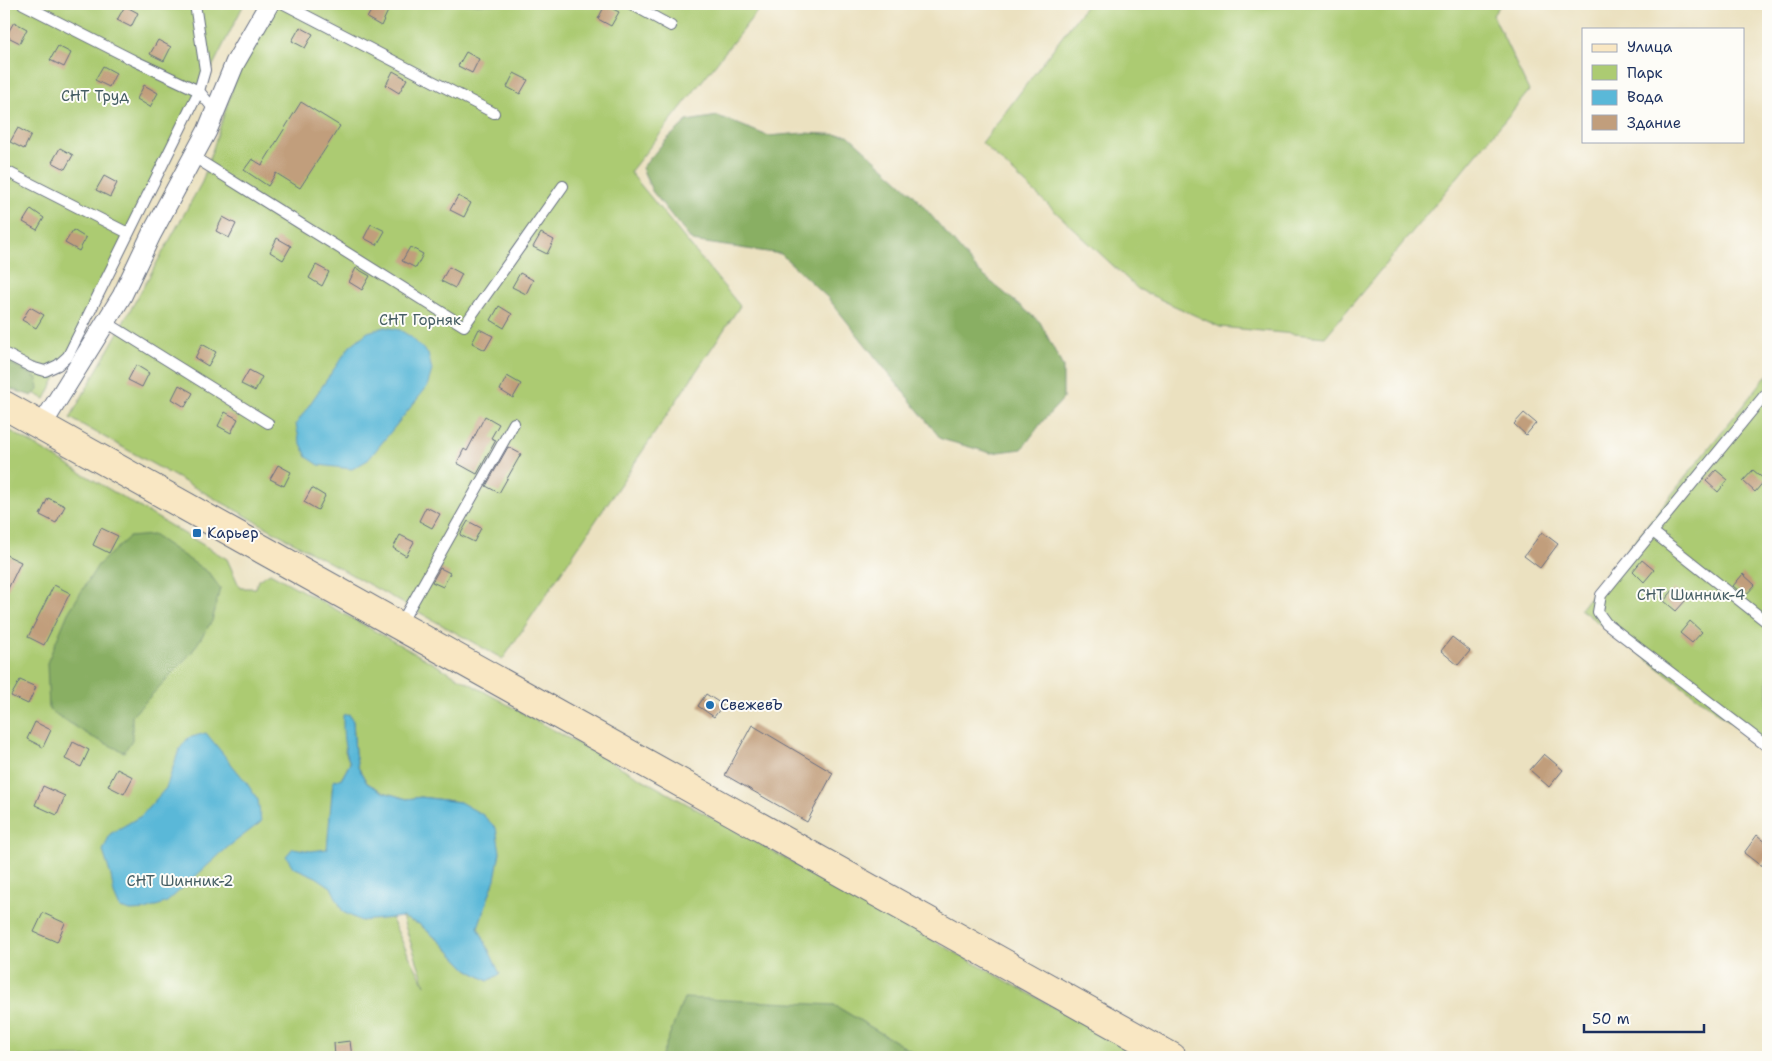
<svg xmlns="http://www.w3.org/2000/svg" width="1772" height="1061" font-family="'Shantell Sans',sans-serif">
  <style>
    .green { fill: #accb72; stroke: #647d68; fill-rule: evenodd }
    .forest { fill: #89af64; stroke: #526f61 }
    .water { fill: #5ab8d8; stroke: #3a749b }
    .building { fill: #c19e7c }
    .lines { fill: none; stroke-linecap: round; stroke-linejoin: round }
    .lane-casing { stroke: #646d80; stroke-width: 12 }
    .street-casing { stroke: #646d80; stroke-width: 21 }
    .secondary-casing { stroke: #646d80; stroke-width: 30 }
    .lane { stroke: #fff; stroke-width: 10 }
    .street { stroke: #fff; stroke-width: 19 }
    .secondary { stroke: #f9e7c3; stroke-width: 28 }
    .poi-dot { fill: #1f6fb2; stroke: #fdfcf7; stroke-width: 2 }
    .labels { text-anchor: middle; dominant-baseline: central; stroke-width: 4; stroke-linejoin: round; paint-order: stroke }
    .park-label { font-size: 15px; fill: #465e64; stroke: #fdfcf7 }
    .poi-label { font-size: 15px; fill: #1b2f5e; stroke: #fdfcf7; text-anchor: start }
  </style>
  <rect width="100%" height="100%" fill="#fdfcf7"/>
  <filter id="ink" filterUnits="userSpaceOnUse"><feTurbulence type="fractalNoise" baseFrequency=".02" numOctaves="2"/><feDisplacementMap in="SourceGraphic" scale="10" xChannelSelector="R" yChannelSelector="G"/><feConvolveMatrix kernelMatrix="1 2 1 2 8 2 1 2 1" color-interpolation-filters="sRGB"/></filter>
  <filter id="wash" filterUnits="userSpaceOnUse"><feTurbulence type="fractalNoise" baseFrequency=".0096" numOctaves="4" result="noise"/><feDisplacementMap in="SourceGraphic" scale="20" xChannelSelector="R" yChannelSelector="G"/><feGaussianBlur stdDeviation="1.12" result="paint"/><feColorMatrix in="noise" values="0 0 0 0 0 0 0 0 0 0 0 0 0 0 0 0 0 1.4 0 .05"/><feComposite in="paint" operator="in"/></filter>
  <g filter="url(#wash)">
    <rect width="100%" height="100%" fill="#ebe1c0"/>
    <g class="green">
      <path d="M 4,4 L 240,4 L 243,6 L 45,399 L 4,378 Z"/>
      <path d="M 260,4 L 763,4 L 630,172 L 740,306 L 503,659 L 70,418 L 202,182 Z"/>
      <path d="M 1087,4 L 1501,4 L 1493,15 L 1529,91 L 1325,337 L 1220,327 L 1138,289 L 982,143 Z"/>
      <path d="M 1768,374 L 1768,750 L 1580,609 Z"/>
      <path d="M 4,427 L 227,559 L 240,588 L 256,588 L 258,580 L 270,573 L 1144,1057 L 921,1057 L 834,1005 L 666,1047 L 661,1057 L 4,1057 ZM 353,721 L 355,753 L 358,767 L 367,783 L 383,792 L 407,799 L 421,797 L 460,802 L 484,910 L 477,927 L 483,940 L 488,981 L 467,969 L 443,944 L 419,924 L 402,917 L 425,985 L 407,952 L 332,790 L 342,778 L 350,763 L 345,751 Z"/>
    </g>
    <g class="forest">
      <path d="M 718,116 L 768,136 L 804,133 L 848,135 L 913,194 L 979,272 L 1040,322 L 1063,367 L 1063,399 L 1042,422 L 1022,449 L 991,453 L 941,439 L 828,298 L 781,254 L 692,241 L 652,191 L 642,168 L 664,142 L 687,121 Z"/>
      <path d="M 4,360 L 37,378 L 38,390 L 32,396 L 4,387 Z"/>
      <path d="M 153,535 L 209,573 L 220,588 L 212,621 L 192,652 L 132,716 L 132,740 L 124,752 L 92,737 L 49,710 L 47,663 L 68,613 L 98,565 L 129,537 Z"/>
      <path d="M 684,998 L 834,1005 L 921,1057 L 661,1057 Z"/>
    </g>
    <g class="water">
      <path d="M 385,327 L 400,330 L 411,337 L 428,354 L 432,370 L 427,387 L 368,460 L 352,469 L 319,465 L 307,457 L 299,439 L 296,424 L 350,346 L 368,332 Z"/>
      <path d="M 349,714 L 353,721 L 355,753 L 358,767 L 367,783 L 383,792 L 407,799 L 421,797 L 460,802 L 483,815 L 496,828 L 500,852 L 495,879 L 478,927 L 500,974 L 488,981 L 467,969 L 443,944 L 419,924 L 402,917 L 361,921 L 343,912 L 331,887 L 316,877 L 293,867 L 286,856 L 293,848 L 311,851 L 327,849 L 333,781 L 342,778 L 350,763 C 343,747 343,732 343,715 Z"/>
      <path d="M 206,733 L 246,782 L 258,800 L 261,822 L 228,847 L 167,902 L 146,910 L 131,911 L 120,908 L 114,894 L 111,876 L 103,851 L 110,834 L 141,816 L 166,788 L 179,750 L 188,738 Z"/>
    </g>
    <g id="blocks">
      <g class="building">
        <path d="M 375,4 L 388,11 L 381,26 L 367,18 Z"/>
        <path d="M 605,5 L 619,12 L 611,26 L 598,19 Z"/>
        <path d="M 125,6 L 138,13 L 131,27 L 117,20 Z"/>
        <path d="M 14,22 L 27,29 L 20,43 L 6,36 Z"/>
        <path d="M 300,27 L 313,34 L 305,48 L 292,41 Z"/>
        <path d="M 158,40 L 171,47 L 164,61 L 150,54 Z"/>
        <path d="M 58,46 L 71,53 L 64,67 L 50,60 Z"/>
        <path d="M 466,52 L 479,59 L 472,73 L 458,66 Z"/>
        <path d="M 103,66 L 116,73 L 109,87 L 95,80 Z"/>
        <path d="M 393,71 L 407,79 L 399,93 L 386,85 Z"/>
        <path d="M 514,73 L 528,80 L 520,94 L 507,87 Z"/>
        <path d="M 144,85 L 158,93 L 150,107 L 137,99 Z"/>
        <path d="M 301,102 L 340,126 L 300,188 L 276,173 L 268,186 L 244,170 L 252,159 L 262,165 Z"/>
        <path d="M 18,128 L 31,135 L 24,149 L 10,142 Z"/>
        <path d="M 60,148 L 73,155 L 65,169 L 52,162 Z"/>
        <path d="M 104,176 L 117,183 L 110,197 L 96,190 Z"/>
        <path d="M 458,196 L 471,203 L 464,217 L 450,210 Z"/>
        <path d="M 31,209 L 44,218 L 37,230 L 23,222 Z"/>
        <path d="M 223,217 L 236,224 L 229,238 L 216,231 Z"/>
        <path d="M 371,224 L 385,231 L 377,245 L 364,238 Z"/>
        <path d="M 73,230 L 86,238 L 79,251 L 65,243 Z"/>
        <path d="M 541,233 L 554,240 L 547,254 L 533,247 Z"/>
        <path d="M 277,238 L 291,246 L 283,260 L 270,252 Z"/>
        <path d="M 410,247 L 423,254 L 416,268 L 402,261 Z"/>
        <path d="M 316,265 L 329,272 L 322,286 L 309,278 Z"/>
        <path d="M 449,267 L 462,274 L 455,288 L 441,281 Z"/>
        <path d="M 356,268 L 370,276 L 362,290 L 349,282 Z"/>
        <path d="M 520,273 L 533,280 L 526,294 L 512,287 Z"/>
        <path d="M 499,306 L 512,314 L 504,328 L 491,320 Z"/>
        <path d="M 30,307 L 44,315 L 36,328 L 22,320 Z"/>
        <path d="M 479,329 L 493,336 L 485,350 L 472,343 Z"/>
        <path d="M 202,344 L 216,352 L 208,366 L 195,358 Z"/>
        <path d="M 136,365 L 149,373 L 142,387 L 128,380 Z"/>
        <path d="M 249,370 L 262,377 L 255,391 L 241,384 Z"/>
        <path d="M 507,376 L 521,384 L 513,398 L 500,390 Z"/>
        <path d="M 179,385 L 193,393 L 185,407 L 172,399 Z"/>
        <path d="M 225,412 L 238,419 L 231,433 L 218,426 Z"/>
        <path d="M 1524,413 L 1536,423 L 1526,435 L 1514,424 Z"/>
        <path d="M 485,416 L 499,424 L 491,438 L 496,440 L 477,474 L 457,463 L 464,449 L 467,451 Z"/>
        <path d="M 508,447 L 521,454 L 499,493 L 486,486 Z"/>
        <path d="M 278,465 L 291,472 L 284,486 L 270,479 Z"/>
        <path d="M 1716,470 L 1728,480 L 1718,492 L 1706,481 Z"/>
        <path d="M 1753,470 L 1765,480 L 1755,492 L 1743,481 Z"/>
        <path d="M 312,488 L 325,496 L 318,510 L 304,502 Z"/>
        <path d="M 48,498 L 65,506 L 56,523 L 40,515 Z"/>
        <path d="M 426,507 L 440,514 L 432,528 L 419,521 Z"/>
        <path d="M 468,521 L 481,528 L 474,542 L 460,535 Z"/>
        <path d="M 101,528 L 118,536 L 109,553 L 93,545 Z"/>
        <path d="M 1542,532 L 1558,544 L 1540,568 L 1524,556 Z"/>
        <path d="M 400,535 L 414,542 L 406,556 L 393,548 Z"/>
        <path d="M 4,554 L 21,562 L 4,597 Z"/>
        <path d="M 1642,560 L 1654,570 L 1644,582 L 1633,571 Z"/>
        <path d="M 440,568 L 450,573 L 443,587 L 432,582 Z"/>
        <path d="M 1743,574 L 1755,585 L 1745,596 L 1733,586 Z"/>
        <path d="M 54,585 L 70,593 L 44,645 L 28,637 Z"/>
        <path d="M 1674,589 L 1686,600 L 1676,611 L 1664,601 Z"/>
        <path d="M 1690,621 L 1702,632 L 1692,643 L 1680,633 Z"/>
        <path d="M 1452,637 L 1470,651 L 1458,665 L 1441,651 Z"/>
        <path d="M 20,680 L 36,687 L 28,704 L 11,696 Z"/>
        <path d="M 706,694 L 723,705 L 714,717 L 698,706 Z"/>
        <path d="M 35,722 L 51,730 L 43,747 L 27,739 Z"/>
        <path d="M 752,725 L 833,773 L 807,822 L 725,775 Z"/>
        <path d="M 73,742 L 89,750 L 81,767 L 65,759 Z"/>
        <path d="M 1544,754 L 1563,770 L 1549,787 L 1530,770 Z"/>
        <path d="M 117,769 L 133,777 L 124,794 L 108,786 Z"/>
        <path d="M 43,786 L 65,796 L 57,815 L 35,805 Z"/>
        <path d="M 1757,835 L 1768,844 L 1768,856 L 1761,866 L 1744,853 Z"/>
        <path d="M 43,913 L 65,923 L 57,942 L 34,932 Z"/>
        <path d="M 350,1041 L 352,1057 L 335,1057 L 334,1043 Z"/>
      </g>
    </g>
  </g>
  <g filter="url(#ink)">
    <use href="#blocks" fill-opacity="0" stroke="#646d80" stroke-width="1"/>
    <g class="lines">
      <defs>
        <g id="lane">
          <path d="M 23,4 L 135,61 L 199,91 L 216,112"/>
          <path d="M 284,4 L 494,113"/>
          <path d="M 631,4 L 671,26"/>
          <path d="M 194,157 L 464,326 L 563,186"/>
          <path d="M 4,170 L 128,233"/>
          <path d="M 106,322 L 268,423"/>
          <path d="M 4,353 L 31,367 L 45,371 L 58,365 L 68,356 L 199,91 L 205,70 L 195,4"/>
          <path d="M 1768,391 L 1601,595 L 1598,612 L 1606,623 L 1768,747"/>
          <path d="M 1653,532 L 1768,623"/>
          <path d="M 400,625 L 514,423"/>
        </g>
        <path id="street" d="M 42,425 L 122,296 L 151,235 L 207,131 L 235,63 L 269,4"/>
        <path id="secondary" d="M 4,405 L 1172,1057"/>
      </defs>
      <use href="#lane" class="lane-casing"/>
      <use href="#street" class="street-casing"/>
      <use href="#secondary" class="secondary-casing"/>
      <use href="#lane" class="lane"/>
      <use href="#street" class="street"/>
      <use href="#secondary" class="secondary"/>
    </g>
  </g>
  <g class="poi-dot">
    <rect x="192" y="528" width="10" height="10" rx="2.5"/>
    <circle cx="710" cy="705" r="5"/>
  </g>
  <g class="labels">
    <g class="park-label">
      <text x="95" y="96">СНТ Труд</text>
      <text x="420" y="320">СНТ Горняк</text>
      <text x="1691" y="595">СНТ Шинник-4</text>
      <text x="180" y="881">СНТ Шинник-2</text>
    </g>
    <g class="poi-label">
      <text x="207" y="533">Карьер</text>
      <text x="720" y="705">СвежевЪ</text>
    </g>
  </g>
  <rect width="1772" height="1061" fill="none" stroke="#fdfcf7" stroke-width="20"/>
  <rect x="1582" y="28" width="162" height="115" fill="#fdfcf7" stroke="#a3aaba"/>
  <rect x="1592" y="44" width="25" height="8" fill="#f9e7c3" stroke="#a3aaba"/>
  <text x="1627" y="52" font-size="15" fill="#1b2f5e">Улица</text>
  <rect x="1592" y="65" width="25" height="15" fill="#accb72" stroke="#a3aaba"/>
  <text x="1627" y="78" font-size="15" fill="#1b2f5e">Парк</text>
  <rect x="1592" y="90" width="25" height="15" fill="#5ab8d8" stroke="#a3aaba"/>
  <text x="1627" y="102" font-size="15" fill="#1b2f5e">Вода</text>
  <rect x="1592" y="115" width="25" height="15" fill="#c19e7c" stroke="#a3aaba"/>
  <text x="1627" y="128" font-size="15" fill="#1b2f5e">Здание</text>
  <path d="M1584 1024v8h120v-8" fill="none" stroke="#1b2f5e" stroke-width="2.5"/>
  <text x="1592" y="1024" font-size="15" fill="#1b2f5e" stroke="#fdfcf7" stroke-width="4" paint-order="stroke">50 m</text>
</svg>
